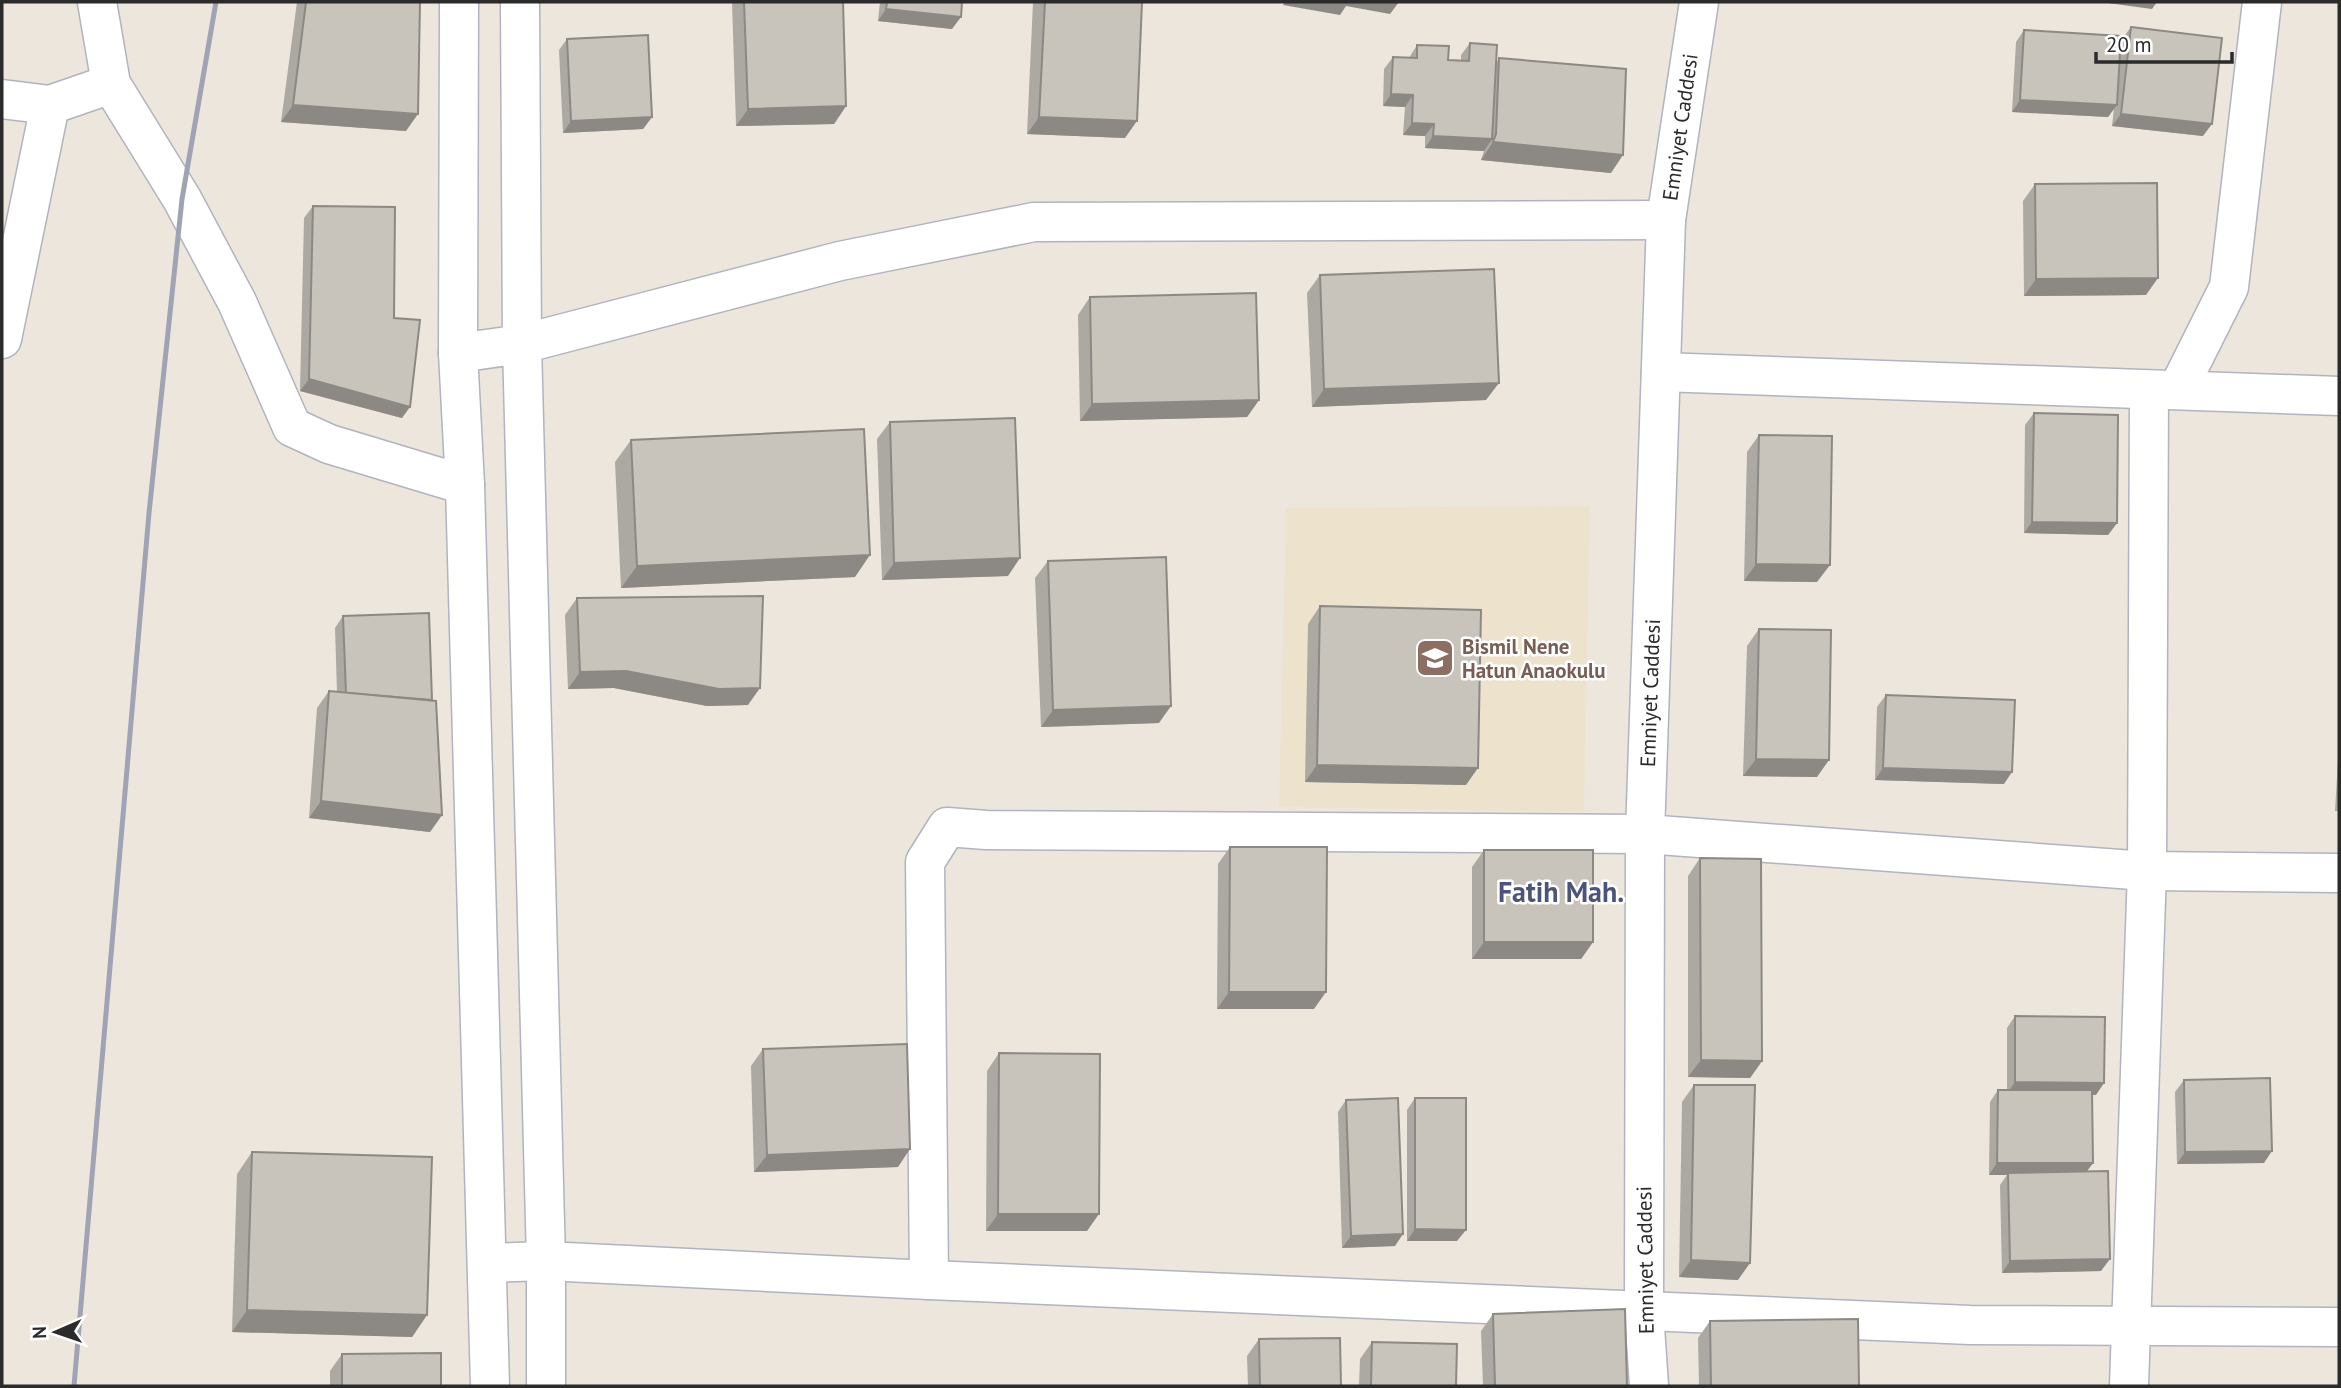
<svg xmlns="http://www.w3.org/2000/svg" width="2341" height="1388" font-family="'PT Sans',sans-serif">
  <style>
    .education { fill: #ede3cd }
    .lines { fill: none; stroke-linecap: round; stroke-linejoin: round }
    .street-casing { stroke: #b1b4be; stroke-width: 41 }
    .secondary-casing { stroke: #b1b4be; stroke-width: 41 }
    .street { stroke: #fff; stroke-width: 38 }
    .secondary { stroke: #fff; stroke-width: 38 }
    .rail { stroke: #a0a3b4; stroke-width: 5 }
    .wall { fill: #aca9a2 }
    .shaded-wall { fill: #8c8984 }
    .building { fill: #c8c4bc; stroke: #8c8984; stroke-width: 2 }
    .labels { text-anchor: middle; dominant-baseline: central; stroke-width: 5; stroke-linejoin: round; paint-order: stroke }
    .street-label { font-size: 21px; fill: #2b2b2b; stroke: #fff }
    .education-label { font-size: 21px; font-weight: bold; fill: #785e54; stroke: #fff; text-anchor: start }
    .district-label { font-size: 28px; font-weight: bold; fill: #4c547a; stroke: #fff }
  </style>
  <rect width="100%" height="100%" fill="#ece6dd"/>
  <path class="education" d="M 1590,506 L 1584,812 L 1279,807 L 1286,508 Z"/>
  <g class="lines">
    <defs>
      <g id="street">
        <path d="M 97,2 L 111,84 L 182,199 L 237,302 L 292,427 L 329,444 L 465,485"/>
        <path d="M 2,99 L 50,105 L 111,84"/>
        <path d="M 2,339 L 50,105"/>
        <path d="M 458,353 L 522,344 L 840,261 L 1034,222 L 1666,220"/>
        <path d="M 1661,372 L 2339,396"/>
        <path d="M 2178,389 L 2229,287 L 2262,2"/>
        <path d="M 488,1263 L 546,1261 L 929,1280 L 1970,1325 L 2339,1327"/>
        <path d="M 929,1280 L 925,862 L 947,827 L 986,830 L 1645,834 L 2147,871 L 2339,873"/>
        <path d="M 2129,1386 L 2147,871 L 2149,390"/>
      </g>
      <g id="secondary">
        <path d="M 459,2 L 458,353 L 465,485 L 490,1386"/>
        <path d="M 520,2 L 522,344 L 546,1261 L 546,1386"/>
        <path d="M 1649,1386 L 1644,1312 L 1645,834 L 1666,220 L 1699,2"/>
      </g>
    </defs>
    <use href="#street" class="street-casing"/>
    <use href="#secondary" class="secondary-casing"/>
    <use href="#street" class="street"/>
    <use href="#secondary" class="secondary"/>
    <path class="rail" d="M 74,1386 L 149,513 L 182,199 L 216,2"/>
  </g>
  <g class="wall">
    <path d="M 297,2 L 420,2 L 406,131 L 281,122 Z"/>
    <path d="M 732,2 L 843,2 L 846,106 L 834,124 L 736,126 Z"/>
    <path d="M 880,2 L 962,2 L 952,29 L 878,21 Z"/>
    <path d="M 1033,2 L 1142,2 L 1125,138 L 1027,134 Z"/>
    <path d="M 2131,27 L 2203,136 L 2112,126 L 2114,108 L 2108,117 L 2012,112 L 2016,42 L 2024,30 L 2119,69 L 2122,39 Z"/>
    <path d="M 567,39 L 652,117 L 643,129 L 563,133 L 559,50 Z"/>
    <path d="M 1470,43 L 1496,64 L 1499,58 L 1611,173 L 1481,160 L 1484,151 L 1425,148 L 1425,136 L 1403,135 L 1405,107 L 1383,106 L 1384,69 L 1393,57 L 1409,58 L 1417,45 L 1448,60 L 1461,61 L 1461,55 Z"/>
    <path d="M 2035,184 L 2146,295 L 2024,296 L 2023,201 Z"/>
    <path d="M 313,206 L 394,318 L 402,418 L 300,391 L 304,218 Z"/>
    <path d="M 1320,275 L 1486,400 L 1312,407 L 1307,293 Z"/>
    <path d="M 1090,297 L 1259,400 L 1247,417 L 1080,421 L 1078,315 Z"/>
    <path d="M 2034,413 L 2117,523 L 2108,535 L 2024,533 L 2025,425 Z"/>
    <path d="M 890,422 L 1008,576 L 882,580 L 877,439 Z"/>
    <path d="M 1759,435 L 1817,582 L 1744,581 L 1747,452 Z"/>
    <path d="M 631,440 L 855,577 L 621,588 L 615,462 Z"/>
    <path d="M 1048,561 L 1159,723 L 1041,727 L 1035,578 Z"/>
    <path d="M 577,598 L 748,705 L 707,706 L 614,688 L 568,689 L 565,615 Z"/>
    <path d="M 1320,606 L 1466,785 L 1305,782 L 1308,624 Z"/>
    <path d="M 343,616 L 432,700 L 442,815 L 430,832 L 309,818 L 317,708 L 329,691 L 337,692 L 335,628 Z"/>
    <path d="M 1759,629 L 1817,777 L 1743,776 L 1747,646 Z"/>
    <path d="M 1886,695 L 2004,784 L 1875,780 L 1877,707 Z"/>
    <path d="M 2339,743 L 2339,811 L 2335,811 Z"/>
    <path d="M 1230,847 L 1314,1009 L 1217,1009 L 1218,864 Z"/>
    <path d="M 1484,850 L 1593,942 L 1581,959 L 1472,959 L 1472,867 Z"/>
    <path d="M 1700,858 L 1762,1061 L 1750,1078 L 1688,1077 L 1688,876 Z"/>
    <path d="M 2015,1016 L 2096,1095 L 2092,1095 L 2093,1163 L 2086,1172 L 2101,1271 L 2002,1273 L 2000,1185 L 2007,1175 L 1989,1175 L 1990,1102 L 1998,1090 L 2007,1090 L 2007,1028 Z"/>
    <path d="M 763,1049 L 898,1167 L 754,1172 L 751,1066 Z"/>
    <path d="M 999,1053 L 1087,1231 L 986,1231 L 987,1071 Z"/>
    <path d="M 2184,1080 L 2264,1163 L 2177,1164 L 2175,1092 Z"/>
    <path d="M 1694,1085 L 1738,1280 L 1679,1277 L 1682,1102 Z"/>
    <path d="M 1415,1098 L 1457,1241 L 1407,1241 L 1407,1110 Z"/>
    <path d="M 1346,1100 L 1395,1246 L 1342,1248 L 1338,1112 Z"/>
    <path d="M 252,1152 L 427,1315 L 412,1337 L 232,1332 L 237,1174 Z"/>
    <path d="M 1493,1314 L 1627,1386 L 1483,1386 L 1481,1331 Z"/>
    <path d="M 1710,1321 L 1859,1386 L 1699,1386 L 1698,1338 Z"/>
    <path d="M 1259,1339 L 1341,1386 L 1248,1386 L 1247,1356 Z"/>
    <path d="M 1372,1342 L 1456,1386 L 1359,1386 L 1360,1359 Z"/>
    <path d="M 342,1354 L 441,1386 L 330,1386 L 330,1371 Z"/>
  </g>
  <g class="shaded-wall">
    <path d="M 1285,2 L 1399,2 L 1390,14 L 1346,6 L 1340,15 L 1283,5 Z"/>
    <path d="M 2100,2 L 2157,2 L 2152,9 Z"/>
    <path d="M 886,9 L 961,17 L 952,29 L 878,21 Z"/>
    <path d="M 1391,94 L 1413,95 L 1405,107 L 1383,106 Z"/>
    <path d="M 2020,100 L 2117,105 L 2108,117 L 2012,112 Z"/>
    <path d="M 293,105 L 418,114 L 406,131 L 281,122 Z"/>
    <path d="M 846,106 L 834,124 L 736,126 L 748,109 Z"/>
    <path d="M 2121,114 L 2212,124 L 2203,136 L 2112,126 Z"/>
    <path d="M 652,117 L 643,129 L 563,133 L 571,121 Z"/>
    <path d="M 1039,117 L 1137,121 L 1125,138 L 1027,134 Z"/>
    <path d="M 1412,123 L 1434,124 L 1425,136 L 1403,135 Z"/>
    <path d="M 1433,136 L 1492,139 L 1484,151 L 1425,148 Z"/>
    <path d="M 1493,142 L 1623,155 L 1611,173 L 1481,160 Z"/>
    <path d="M 2158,278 L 2146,295 L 2024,296 L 2036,279 Z"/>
    <path d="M 309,379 L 410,407 L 402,418 L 300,391 Z"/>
    <path d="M 1499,383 L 1486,400 L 1312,407 L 1324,389 Z"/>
    <path d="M 1259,400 L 1247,417 L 1080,421 L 1092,404 Z"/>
    <path d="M 2032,522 L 2117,523 L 2108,535 L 2024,533 Z"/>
    <path d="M 870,555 L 855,577 L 621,588 L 637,566 Z"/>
    <path d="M 1020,558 L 1008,576 L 882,580 L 894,563 Z"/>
    <path d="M 1756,564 L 1830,565 L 1817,582 L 1744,581 Z"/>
    <path d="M 626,671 L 760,688 L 748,705 L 707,706 L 614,688 L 568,689 L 580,672 Z"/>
    <path d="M 1171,706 L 1159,723 L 1041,727 L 1053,710 Z"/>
    <path d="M 1756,759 L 1829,760 L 1817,777 L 1743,776 Z"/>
    <path d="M 1317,765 L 1478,768 L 1466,785 L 1305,782 Z"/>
    <path d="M 1883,768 L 2012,772 L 2004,784 L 1875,780 Z"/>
    <path d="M 321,801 L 442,815 L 430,832 L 309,818 Z"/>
    <path d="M 1484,942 L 1593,942 L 1581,959 L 1472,959 Z"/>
    <path d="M 1229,992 L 1326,992 L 1314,1009 L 1217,1009 Z"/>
    <path d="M 1701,1060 L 1762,1061 L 1750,1078 L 1688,1077 Z"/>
    <path d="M 2015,1082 L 2104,1083 L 2096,1095 L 2007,1094 Z"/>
    <path d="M 910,1149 L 898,1167 L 754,1172 L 767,1155 Z"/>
    <path d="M 2272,1151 L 2264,1163 L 2177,1164 L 2185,1152 Z"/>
    <path d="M 1997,1163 L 2093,1163 L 2084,1175 L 2008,1173 L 2007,1175 L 1989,1175 Z"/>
    <path d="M 998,1214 L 1099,1214 L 1087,1231 L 986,1231 Z"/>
    <path d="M 1415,1229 L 1466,1230 L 1457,1241 L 1407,1241 Z"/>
    <path d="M 1403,1234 L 1395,1246 L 1342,1248 L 1351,1236 Z"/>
    <path d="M 2110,1259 L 2101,1271 L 2002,1273 L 2010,1261 Z"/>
    <path d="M 1691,1260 L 1750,1263 L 1738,1280 L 1679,1277 Z"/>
    <path d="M 247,1310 L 427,1315 L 412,1337 L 232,1332 Z"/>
  </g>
  <g class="building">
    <path d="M 306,2 L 420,2 L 418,114 L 293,105 Z"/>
    <path d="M 744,2 L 843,2 L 846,106 L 748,109 Z"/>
    <path d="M 887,2 L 962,2 L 961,17 L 886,9 Z"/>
    <path d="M 1045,2 L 1142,2 L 1137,121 L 1039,117 Z"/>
    <path d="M 2131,27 L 2222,38 L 2212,124 L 2121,114 Z"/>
    <path d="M 2024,30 L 2121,36 L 2117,105 L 2020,100 Z"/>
    <path d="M 648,35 L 652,117 L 571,121 L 567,39 Z"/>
    <path d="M 1470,43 L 1497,45 L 1492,139 L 1433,136 L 1434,124 L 1412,123 L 1413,95 L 1391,94 L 1393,57 L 1417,58 L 1417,45 L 1449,46 L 1448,60 L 1469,61 Z"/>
    <path d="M 1499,58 L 1626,69 L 1623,155 L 1493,142 L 1496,134 Z"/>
    <path d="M 2157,183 L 2158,278 L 2036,279 L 2035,184 Z"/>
    <path d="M 313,206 L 395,207 L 394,318 L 420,320 L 410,407 L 309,379 Z"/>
    <path d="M 1494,269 L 1499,383 L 1324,389 L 1320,275 Z"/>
    <path d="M 1256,293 L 1259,400 L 1092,404 L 1090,297 Z"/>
    <path d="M 2034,413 L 2118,415 L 2117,523 L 2032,522 Z"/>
    <path d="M 1015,418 L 1020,558 L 894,563 L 890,422 Z"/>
    <path d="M 864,429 L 870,555 L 637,566 L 631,440 Z"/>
    <path d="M 1759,435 L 1832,436 L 1830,565 L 1756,564 Z"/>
    <path d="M 1166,557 L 1171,706 L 1053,710 L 1048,561 Z"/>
    <path d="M 763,596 L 760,688 L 719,689 L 626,671 L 580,672 L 577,598 Z"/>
    <path d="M 1320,606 L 1481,610 L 1478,768 L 1317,765 Z"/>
    <path d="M 429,613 L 432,700 L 346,693 L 343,616 Z"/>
    <path d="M 1759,629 L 1831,630 L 1829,760 L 1756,759 Z"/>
    <path d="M 329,691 L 436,701 L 442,815 L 321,801 Z"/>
    <path d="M 1886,695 L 2015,700 L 2012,772 L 1883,768 Z"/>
    <path d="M 1230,847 L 1327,847 L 1326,992 L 1229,992 Z"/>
    <rect x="1484" y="850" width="109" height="92"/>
    <path d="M 1700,858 L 1761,859 L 1762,1061 L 1701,1060 Z"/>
    <path d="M 2015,1016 L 2105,1017 L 2104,1083 L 2015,1082 Z"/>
    <path d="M 907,1044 L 910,1149 L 767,1155 L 763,1049 Z"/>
    <path d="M 999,1053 L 1100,1054 L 1099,1214 L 998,1214 Z"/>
    <path d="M 2270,1078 L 2272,1151 L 2185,1152 L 2184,1080 Z"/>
    <path d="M 1694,1085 L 1755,1085 L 1750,1263 L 1691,1260 Z"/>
    <path d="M 1998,1090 L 2092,1090 L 2093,1163 L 1997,1163 Z"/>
    <path d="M 1398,1098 L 1403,1234 L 1351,1236 L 1346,1100 Z"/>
    <path d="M 1415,1098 L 1466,1098 L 1466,1230 L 1415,1229 Z"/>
    <path d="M 252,1152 L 432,1157 L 427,1315 L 247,1310 Z"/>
    <path d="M 2108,1171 L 2110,1259 L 2010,1261 L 2008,1173 Z"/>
    <path d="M 1625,1309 L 1627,1386 L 1495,1386 L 1493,1314 Z"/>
    <path d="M 1858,1319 L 1859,1386 L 1711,1386 L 1710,1321 Z"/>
    <path d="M 1340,1338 L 1341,1386 L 1260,1386 L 1259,1339 Z"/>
    <path d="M 1372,1342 L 1457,1344 L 1456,1386 L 1371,1386 Z"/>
    <path d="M 441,1353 L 441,1386 L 342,1386 L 342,1354 Z"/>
  </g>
  <defs>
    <symbol id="school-square" viewBox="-11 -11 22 22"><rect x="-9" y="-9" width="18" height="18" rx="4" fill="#8d6e63" stroke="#fff"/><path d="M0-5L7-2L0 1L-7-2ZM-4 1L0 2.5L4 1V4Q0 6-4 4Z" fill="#fff"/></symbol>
  </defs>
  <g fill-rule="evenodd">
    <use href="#school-square" x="1413" y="636" width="44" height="44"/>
  </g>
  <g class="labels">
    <g class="street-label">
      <text transform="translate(1680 127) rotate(-82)">Emniyet Caddesi</text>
      <text transform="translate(1650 693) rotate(-88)">Emniyet Caddesi</text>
      <text transform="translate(1645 1260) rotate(-91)">Emniyet Caddesi</text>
    </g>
    <g class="education-label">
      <text x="1462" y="646">Bismil Nene<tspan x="1462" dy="24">Hatun Anaokulu</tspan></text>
    </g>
    <g class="district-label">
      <text x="1561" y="891">Fatih Mah.</text>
    </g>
  </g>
  <rect width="2341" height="1388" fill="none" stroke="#2b2b2b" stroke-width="7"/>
  <g transform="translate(56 1332) rotate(268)" stroke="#ffffff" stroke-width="5" paint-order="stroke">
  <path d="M0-5L12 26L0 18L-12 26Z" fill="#2b2b2b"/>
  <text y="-10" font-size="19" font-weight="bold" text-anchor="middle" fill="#2b2b2b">N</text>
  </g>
  <path d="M2096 52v10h136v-10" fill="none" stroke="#2b2b2b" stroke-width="3.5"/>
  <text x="2106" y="52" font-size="21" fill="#2b2b2b" stroke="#ffffff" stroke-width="5" paint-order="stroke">20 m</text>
</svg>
